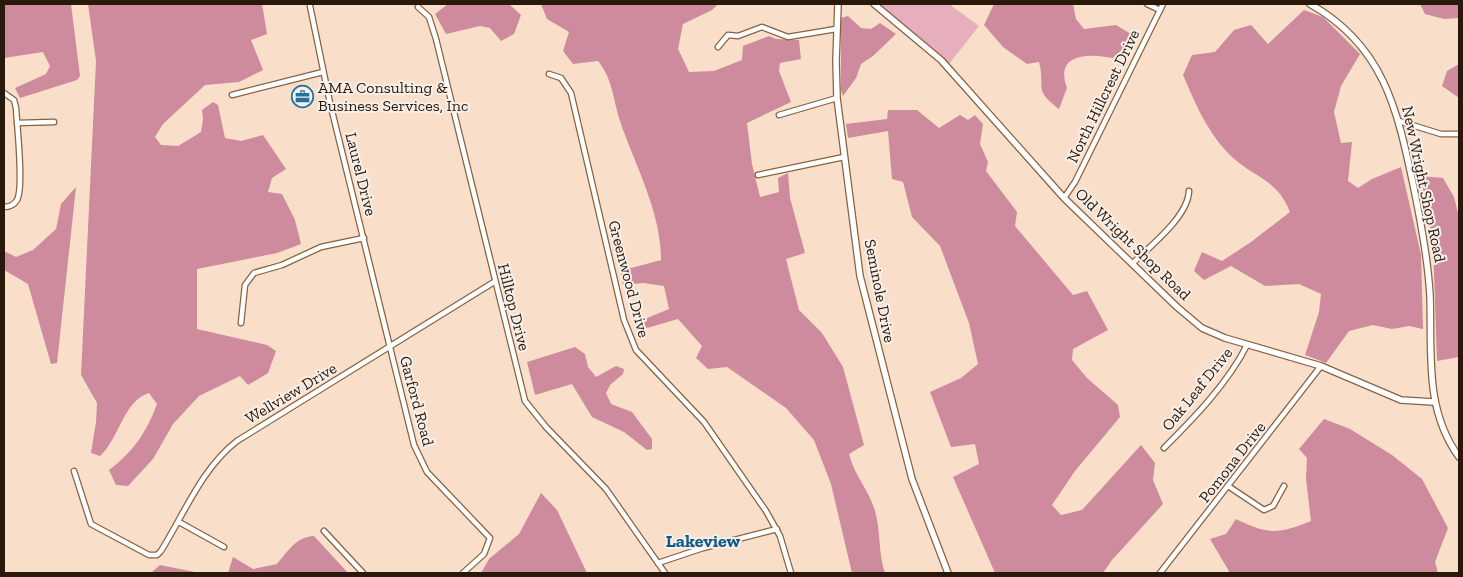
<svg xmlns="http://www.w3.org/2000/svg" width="1463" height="577" font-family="'Zilla Slab',serif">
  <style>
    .green { fill: #e7afbd }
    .forest { fill: #cd8b9d }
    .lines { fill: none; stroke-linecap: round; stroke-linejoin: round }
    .minor-casing { stroke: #876241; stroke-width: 7 }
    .tertiary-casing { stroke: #876241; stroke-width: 8 }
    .minor { stroke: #fff; stroke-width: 4.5 }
    .tertiary { stroke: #fff; stroke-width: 5.5 }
    .labels { text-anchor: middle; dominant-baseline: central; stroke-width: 4; stroke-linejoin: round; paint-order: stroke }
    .poi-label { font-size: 16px; fill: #28190b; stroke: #f8efe8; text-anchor: start }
    .street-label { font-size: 16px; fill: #28190b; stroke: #f8efe8 }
    .neighbourhood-label { font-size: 18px; font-weight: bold; fill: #0e5a87; stroke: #f8efe8 }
  </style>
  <rect width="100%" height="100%" fill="#f9dfc9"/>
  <path class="green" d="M 876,4 L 949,4 L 979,26 L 949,64 Z"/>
  <g class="forest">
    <path d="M 4,4 L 71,4 L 80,76 L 77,80 L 20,98 L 15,88 L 46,74 L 50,66 L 43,52 L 4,58 Z"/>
    <path d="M 88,4 L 262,4 L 267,34 L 251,40 L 263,70 L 239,82 L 205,85 L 163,124 L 155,137 L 161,145 L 178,146 L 201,132 L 203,119 L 202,110 L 213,102 L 218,105 L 225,138 L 241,141 L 263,135 L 286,169 L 272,178 L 268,192 L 282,194 L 295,220 L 301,244 L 277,253 L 197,269 L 197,329 L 267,345 L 276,351 L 268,373 L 248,385 L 240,376 L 199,396 L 173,424 L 153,459 L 128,486 L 116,485 L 109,470 C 134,451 146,433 157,404 L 149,393 C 124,400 119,439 100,456 L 91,453 L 96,422 L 97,403 L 81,375 L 96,61 Z"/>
    <path d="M 448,4 L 509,4 L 521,15 L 514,34 L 501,41 L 490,28 L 480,26 L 446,34 L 435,14 Z"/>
    <path d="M 541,4 L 718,4 L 712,10 L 683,24 L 678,49 L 689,72 L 714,71 L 742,60 L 743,46 L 769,36 L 776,39 L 799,40 L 801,59 L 780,63 L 779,71 L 791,102 L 747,123 L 752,164 L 760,197 L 779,192 L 778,178 L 788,173 L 790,198 L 805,253 L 786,259 L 799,310 L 822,333 L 843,367 L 864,445 L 849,454 C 854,475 869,490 875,511 C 881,532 878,553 885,573 L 852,573 L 831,484 L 814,440 L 786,408 L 727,367 L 708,369 L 696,358 L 702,346 L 678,319 L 647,328 L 640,321 L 669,309 L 664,286 L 643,283 L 623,285 L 620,271 L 661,260 C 661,210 634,164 619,118 C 613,97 612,78 598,61 L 573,64 L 563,51 L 569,32 L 547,19 Z"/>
    <path d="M 994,4 L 1073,4 L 1076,19 L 1084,29 L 1116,25 L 1136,37 L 1113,58 C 1089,53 1054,53 1067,88 L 1059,109 C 1032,89 1046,87 1039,62 L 1027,64 L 1003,47 L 984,25 Z"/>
    <path d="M 1420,4 L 1459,4 L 1459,18 L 1444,19 L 1425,14 Z"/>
    <path d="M 1304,10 L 1323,17 L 1360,54 L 1341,86 L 1334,112 L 1341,143 L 1352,142 L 1348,181 L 1358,188 L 1372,179 L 1401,167 L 1421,255 L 1423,329 L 1409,326 L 1392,329 L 1373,325 L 1349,331 L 1326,363 L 1305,355 L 1319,312 L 1321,294 L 1299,284 L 1265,286 L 1231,266 L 1204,280 L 1194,271 L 1202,252 L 1222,261 L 1251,242 L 1290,212 C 1277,179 1255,178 1232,157 C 1208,134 1196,105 1183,75 L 1192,55 L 1215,52 L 1234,30 L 1251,25 L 1268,44 Z"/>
    <path d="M 848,16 L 861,28 L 871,29 L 880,23 L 896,34 L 873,56 L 861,64 L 856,78 L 843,96 L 841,90 L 841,18 Z"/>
    <path d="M 1459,64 L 1459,98 L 1442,86 L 1447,71 Z"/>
    <path d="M 888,110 L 917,110 L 939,128 L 960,115 L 968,120 L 975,115 L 983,124 L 980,144 L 988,162 L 986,171 L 1017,212 L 1015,226 L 1073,295 L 1087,291 L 1108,330 L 1073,349 L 1072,360 L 1087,378 L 1118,405 L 1120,417 L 1075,471 L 1052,505 L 1061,515 L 1082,510 L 1141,445 L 1155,463 L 1153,480 L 1163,504 L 1112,560 L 1103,573 L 995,573 L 953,477 L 979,464 L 975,444 L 951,447 L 930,392 L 961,378 L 978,364 L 969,323 L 940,246 L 912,217 L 903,182 L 892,179 L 888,131 L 848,138 L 846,124 L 887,119 Z"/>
    <path d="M 1420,176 L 1443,178 L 1454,197 L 1459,217 L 1459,357 L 1437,361 L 1433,244 Z"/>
    <path d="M 76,187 L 57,363 L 51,364 L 28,284 L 4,270 L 4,251 L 16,257 L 33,250 L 56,229 L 61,204 Z"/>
    <path d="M 575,347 L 585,354 L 588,367 L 596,377 L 616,366 L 624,369 L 623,374 L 610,385 L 606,393 L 611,404 L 632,412 L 652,439 L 652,449 L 647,450 L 624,432 L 592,417 L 572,384 L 535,395 L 527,362 Z"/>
    <path d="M 1324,419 L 1350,429 L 1392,455 L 1422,479 L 1448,528 L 1435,562 L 1438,573 L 1230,573 L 1210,539 L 1226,534 L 1236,519 C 1268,535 1279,534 1311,521 L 1306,479 L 1307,458 L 1299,449 Z"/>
    <path d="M 541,493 L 557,510 L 587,573 L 481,573 L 489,559 L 519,534 Z"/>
    <path d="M 314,536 L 348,573 L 228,573 L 233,557 L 253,569 L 277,564 C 288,551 296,537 314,536 Z"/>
    <path d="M 160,565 L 200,573 L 151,573 Z"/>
  </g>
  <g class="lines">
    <defs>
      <g id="minor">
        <path d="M 1147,4 L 1160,10"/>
        <path d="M 310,6 L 330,103 L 414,445 L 427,472 L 490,538 L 484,554 L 463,573"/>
        <path d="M 418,7 L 429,17 L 436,39 L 525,401 L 546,427 L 606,489 L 665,573"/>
        <path d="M 718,47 L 728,35 L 738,36 L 762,27 L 788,37 L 836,29"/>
        <path d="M 549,74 L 561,78 L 571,93 L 624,320 L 636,350 L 704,422 L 766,511 L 780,536 L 791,573"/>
        <path d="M 4,93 L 14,100 L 16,108 C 17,125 24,188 17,200 C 14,205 9,207 4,207"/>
        <path d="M 232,95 L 323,72"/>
        <path d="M 779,115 L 837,98"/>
        <path d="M 1399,121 L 1441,134 L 1459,134"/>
        <path d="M 17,123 L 54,122"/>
        <path d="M 758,175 L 844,157"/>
        <path d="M 1064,198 L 1075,182 L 1163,4"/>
        <path d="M 1132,264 C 1150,246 1188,217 1189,191"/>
        <path d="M 241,323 L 245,285 L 254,273 L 282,265 L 321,247 L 364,238"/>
        <path d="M 1164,448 C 1194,418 1228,383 1247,345"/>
        <path d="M 74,471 L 91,524 L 149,555 L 157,555 L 161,551 C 184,514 202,468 237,441 L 494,282"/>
        <path d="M 1228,486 L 1264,510 L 1273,506 L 1284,486"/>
        <path d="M 179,522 L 224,547"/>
        <path d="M 324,531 L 363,573"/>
        <path d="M 658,563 L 703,548 L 777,529"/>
        <path d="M 1160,573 L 1321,366"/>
      </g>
      <g id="tertiary">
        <path d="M 838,4 L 836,61 L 837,98 L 860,276 L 912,479 L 948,573"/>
        <path d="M 874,4 L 941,60 L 1064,198 L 1177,307 L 1202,328 L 1225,338 L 1321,366 L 1401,400 L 1434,402"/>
        <path d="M 1310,4 C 1383,45 1397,108 1413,184 C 1421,222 1428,258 1430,296 C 1432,352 1424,409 1459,457"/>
      </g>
    </defs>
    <use href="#minor" class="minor-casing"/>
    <use href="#tertiary" class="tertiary-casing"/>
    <use href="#minor" class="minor"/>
    <use href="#tertiary" class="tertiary"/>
  </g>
  <defs>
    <symbol id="office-ring" viewBox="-11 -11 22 22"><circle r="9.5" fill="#f8efe8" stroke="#2371a3" stroke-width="1.5"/><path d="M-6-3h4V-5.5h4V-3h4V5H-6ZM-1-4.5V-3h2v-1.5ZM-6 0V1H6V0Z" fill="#2371a3"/></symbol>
  </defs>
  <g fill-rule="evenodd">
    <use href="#office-ring" x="290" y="84" width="25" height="25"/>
  </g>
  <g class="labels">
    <g class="poi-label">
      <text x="318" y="87">AMA Consulting &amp;<tspan x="318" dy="18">Business Services, Inc</tspan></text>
    </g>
    <g class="street-label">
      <text transform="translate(1103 96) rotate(-64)">North Hillcrest Drive</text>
      <text transform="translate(361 174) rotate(76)">Laurel Drive</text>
      <text transform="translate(1424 184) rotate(78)">New Wright Shop Road</text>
      <text transform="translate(1133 244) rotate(44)">Old Wright Shop Road</text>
      <text transform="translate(629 279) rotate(75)">Greenwood Drive</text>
      <text transform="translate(880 291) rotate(79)">Seminole Drive</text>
      <text transform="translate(514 307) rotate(76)">Hilltop Drive</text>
      <text transform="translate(1197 389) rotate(-51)">Oak Leaf Drive</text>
      <text transform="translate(291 393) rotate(-31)">Wellview Drive</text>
      <text transform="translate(417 401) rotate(75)">Garford Road</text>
      <text transform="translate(1232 462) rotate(-52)">Pomona Drive</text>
    </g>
    <g class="neighbourhood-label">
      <text x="703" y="541">Lakeview</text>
    </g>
  </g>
  <rect width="1463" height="577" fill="none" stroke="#28190b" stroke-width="10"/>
</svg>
